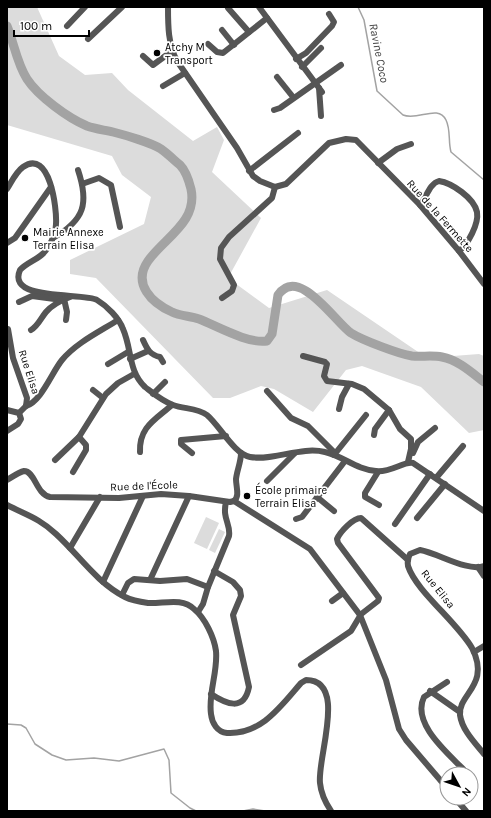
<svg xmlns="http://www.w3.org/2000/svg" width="491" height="818" font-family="Karla,sans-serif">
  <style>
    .green { fill: #dcdcdc }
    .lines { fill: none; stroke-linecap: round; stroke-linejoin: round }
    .stream { stroke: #a3a3a3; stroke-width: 1.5 }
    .river { stroke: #a3a3a3; stroke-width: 9 }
    .minor { stroke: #555; stroke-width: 6 }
    .poi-dot { fill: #000; stroke: #fff; stroke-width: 1.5 }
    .labels { text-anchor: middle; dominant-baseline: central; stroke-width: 3.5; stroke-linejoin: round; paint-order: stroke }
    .poi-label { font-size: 11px; fill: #000; stroke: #fff; text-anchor: start }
    .street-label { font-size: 11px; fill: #000; stroke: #fff }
    .water-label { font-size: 12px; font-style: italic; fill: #444; stroke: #fff }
  </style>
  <rect width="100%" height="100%" fill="#fff"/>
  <g class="green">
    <path d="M 7,7 L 37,7 L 59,56 L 85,75 L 112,73 L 128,90 L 193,141 L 217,127 L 224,140 L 212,172 L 261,218 L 228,278 L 269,308 L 327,290 L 427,358 L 479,354 L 484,356 L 484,430 L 469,433 L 421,387 L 362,366 L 346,370 L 313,412 L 274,389 L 261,386 L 230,398 L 213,398 L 96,278 L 70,274 L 70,260 L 144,224 L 151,197 L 122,175 L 112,156 L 7,125 Z"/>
    <path d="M 206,517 L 219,523 L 207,549 L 194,543 Z"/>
    <path d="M 219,529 L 225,532 L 215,553 L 209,550 Z"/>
  </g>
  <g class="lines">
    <g class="stream">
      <path d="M 358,7 L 364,20 L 377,91 L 403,115 C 418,121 438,104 446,120 C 451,130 448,142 451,152 L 484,180"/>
      <path d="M 7,724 L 21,725 L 26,728 L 35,744 L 52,755 L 66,760 L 94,758 L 119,761 L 164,749 L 169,760 L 171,793 L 190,808 L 196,811"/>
      <path d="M 243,811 L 253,809 L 265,811"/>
    </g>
    <path class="river" d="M 7,26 C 14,43 17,64 27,79 C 38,96 68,118 87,126 C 95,129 105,130 113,132 C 125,135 152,143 161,149 C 168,154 174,160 180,165 C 186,171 189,181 191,189 C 198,222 164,238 148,261 C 132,284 152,303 172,312 C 180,316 190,316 199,319 C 217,326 248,344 267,341 L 272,334 L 278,295 C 299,265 335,322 351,333 C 362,340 399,354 412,356 C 422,357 432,355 442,357 C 458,360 471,372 484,382"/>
    <g class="minor">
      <path d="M 168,7 C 168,26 168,44 177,61 L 237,148 L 253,176 L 260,181 L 275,187 L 286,184 L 329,143 L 346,139 L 356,140 L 420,205 L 459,251 L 484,284"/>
      <path d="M 259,7 L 322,92"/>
      <path d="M 228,8 L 249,32"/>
      <path d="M 67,26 L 85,7"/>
      <path d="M 222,30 L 234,45"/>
      <path d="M 88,39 L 122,7"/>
      <path d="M 208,44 L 217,52 L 223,53 L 267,18"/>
      <path d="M 143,56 L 153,65 L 172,51"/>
      <path d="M 296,59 L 306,53 L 332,26 L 334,22 L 329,14"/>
      <path d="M 302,67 L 321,48"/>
      <path d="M 277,77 L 293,97"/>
      <path d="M 163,86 L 185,73"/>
      <path d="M 319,88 L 321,116"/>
      <path d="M 274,110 L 280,108 L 341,65"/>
      <path d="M 378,163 L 397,149 L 411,144"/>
      <path d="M 249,171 L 298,133"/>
      <path d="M 82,184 L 99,178 L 111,185 L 120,227"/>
      <path d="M 7,189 C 12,181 16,172 23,167 C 50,148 57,209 56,224 C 56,232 52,241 48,247 C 42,259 28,261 20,270 C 6,302 85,292 97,300 C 107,306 119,318 123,329 C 132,349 128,371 145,387 C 154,394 162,401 173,405 C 184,409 198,408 207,415 C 220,426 234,454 250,457 C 274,461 301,446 325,452 C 343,456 357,470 376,471 C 390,473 404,461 413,463 L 484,511"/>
      <path d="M 420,205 C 427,197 429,184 439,181 C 452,183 474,198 477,212 C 479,224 468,244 459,251"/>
      <path d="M 53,238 C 85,220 89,203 78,170"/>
      <path d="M 7,243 L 15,238 L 51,187"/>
      <path d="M 222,298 L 232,291 L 234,285 L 220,259 L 221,248 L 229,237 L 272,198 L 275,187"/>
      <path d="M 64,299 L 67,312 L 66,320"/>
      <path d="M 19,302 L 32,296 L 62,300"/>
      <path d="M 8,329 L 13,358 L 27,398 L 26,406 L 19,413"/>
      <path d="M 31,330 C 38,326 41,318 46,312 C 52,305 62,300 70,297"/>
      <path d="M 143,340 C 147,349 150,355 160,357 L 163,362"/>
      <path d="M 303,356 L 325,362 L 327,364 L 324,376 L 327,381 L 352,384 L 364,389 L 389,410 L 400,429 L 411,439 L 411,449 L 408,462"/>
      <path d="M 130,359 L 148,351"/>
      <path d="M 108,364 L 128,352"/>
      <path d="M 93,390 L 103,398"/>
      <path d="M 267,391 L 291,418 L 308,426 L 333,451 L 334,455 L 366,415"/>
      <path d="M 153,394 L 165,382"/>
      <path d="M 26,406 C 41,402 52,372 62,360 C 76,343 99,332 118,320"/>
      <path d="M 339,409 L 342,397 L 349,384"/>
      <path d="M 7,410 L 19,413 L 21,419 L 18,424 L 7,431"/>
      <path d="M 374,435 L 375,429 L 389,410"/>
      <path d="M 140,452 C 139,427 155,420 172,405"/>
      <path d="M 192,453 L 181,444 L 181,440 L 226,436"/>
      <path d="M 413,453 L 418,442 L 435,428"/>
      <path d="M 55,460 L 79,437 L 106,394 L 118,383 L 134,374"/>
      <path d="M 73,472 L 86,450 L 86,445 L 79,437"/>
      <path d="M 378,472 L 365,493 L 365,497 L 379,505"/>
      <path d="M 436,478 L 463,446"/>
      <path d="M 7,480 C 12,477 19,472 24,471 C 35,471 36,494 50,497 L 119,498 L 161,494 L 189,496 L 230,502 L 234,501 C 240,496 236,487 236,479 C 237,470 241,462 241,453"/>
      <path d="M 267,481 L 294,454"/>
      <path d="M 317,497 L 334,511"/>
      <path d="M 234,501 L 310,549 L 360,615 L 386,680 L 399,729 L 406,740 L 447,788"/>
      <path d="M 7,505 C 26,515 39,518 56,534 C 79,555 96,582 125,597 C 131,600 141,602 148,603 C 163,604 182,597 194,609 C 205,618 214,637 216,651 C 218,672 208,693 211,714 C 212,723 217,732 227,733 C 261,735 281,706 301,683 L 306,680 C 348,680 317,757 320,783 C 321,794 325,802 331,811"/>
      <path d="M 417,518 L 445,484"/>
      <path d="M 296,519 L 302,517 L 345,461"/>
      <path d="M 395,524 L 430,474"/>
      <path d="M 70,548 L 100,497"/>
      <path d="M 484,566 C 467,572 438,553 420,550 L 410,554 C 408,558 407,561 408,566 C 416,591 457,622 472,648 C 491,685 458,694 460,715 C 462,730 475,743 484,754"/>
      <path d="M 478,567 L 484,576"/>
      <path d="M 150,580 L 189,496"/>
      <path d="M 103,582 L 143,496"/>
      <path d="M 122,595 L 128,583 L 134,579 L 160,581 L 187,579 L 208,587"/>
      <path d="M 332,601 L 343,593"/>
      <path d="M 198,612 L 203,604 L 208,587 L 229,536 C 231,524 222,519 226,502"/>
      <path d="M 360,615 L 378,601 L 379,598 L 338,543 L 337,539 C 340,532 353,518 361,518 L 408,560"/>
      <path d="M 474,652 L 484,646"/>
      <path d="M 301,665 L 351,631 L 360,616"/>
      <path d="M 447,682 L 424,697 C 411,724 449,754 465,771"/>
      <path d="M 430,691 L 460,712"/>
      <path d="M 211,694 C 226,704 244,712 249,687 L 233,615 L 241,596 L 240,590 L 233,582 L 214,571"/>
      <path d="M 455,798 L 466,811"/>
    </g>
  </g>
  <g class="poi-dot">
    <circle cx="157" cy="53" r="4"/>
    <circle cx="25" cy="238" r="4"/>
    <circle cx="247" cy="496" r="4"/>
  </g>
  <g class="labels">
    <g class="poi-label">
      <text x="165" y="47">Atchy M<tspan x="165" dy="13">Transport</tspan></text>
      <text x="33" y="232">Mairie Annexe<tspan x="33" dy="13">Terrain Elisa</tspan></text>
      <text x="255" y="490">École primaire<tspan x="255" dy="13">Terrain Elisa</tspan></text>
    </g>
    <g class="street-label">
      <text transform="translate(440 216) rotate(48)">Rue de la Fermette</text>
      <text transform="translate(29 372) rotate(72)">Rue Elisa</text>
      <text transform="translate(144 486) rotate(-2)">Rue de l'École</text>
      <text transform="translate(438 589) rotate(51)">Rue Elisa</text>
    </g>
    <g class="water-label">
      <text transform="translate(379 53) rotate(79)">Ravine Coco</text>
    </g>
  </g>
  <rect width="491" height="818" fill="none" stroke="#000000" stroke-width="16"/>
  <g transform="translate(459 786) rotate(130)"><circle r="19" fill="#ffffff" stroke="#999999"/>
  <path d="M0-3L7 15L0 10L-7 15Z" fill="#000000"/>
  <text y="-6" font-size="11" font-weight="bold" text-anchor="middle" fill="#000000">N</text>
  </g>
  <path d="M14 30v6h75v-6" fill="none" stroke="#000000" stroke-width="2"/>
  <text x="20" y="30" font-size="12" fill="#000000" stroke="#ffffff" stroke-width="3" paint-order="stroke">100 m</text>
</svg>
